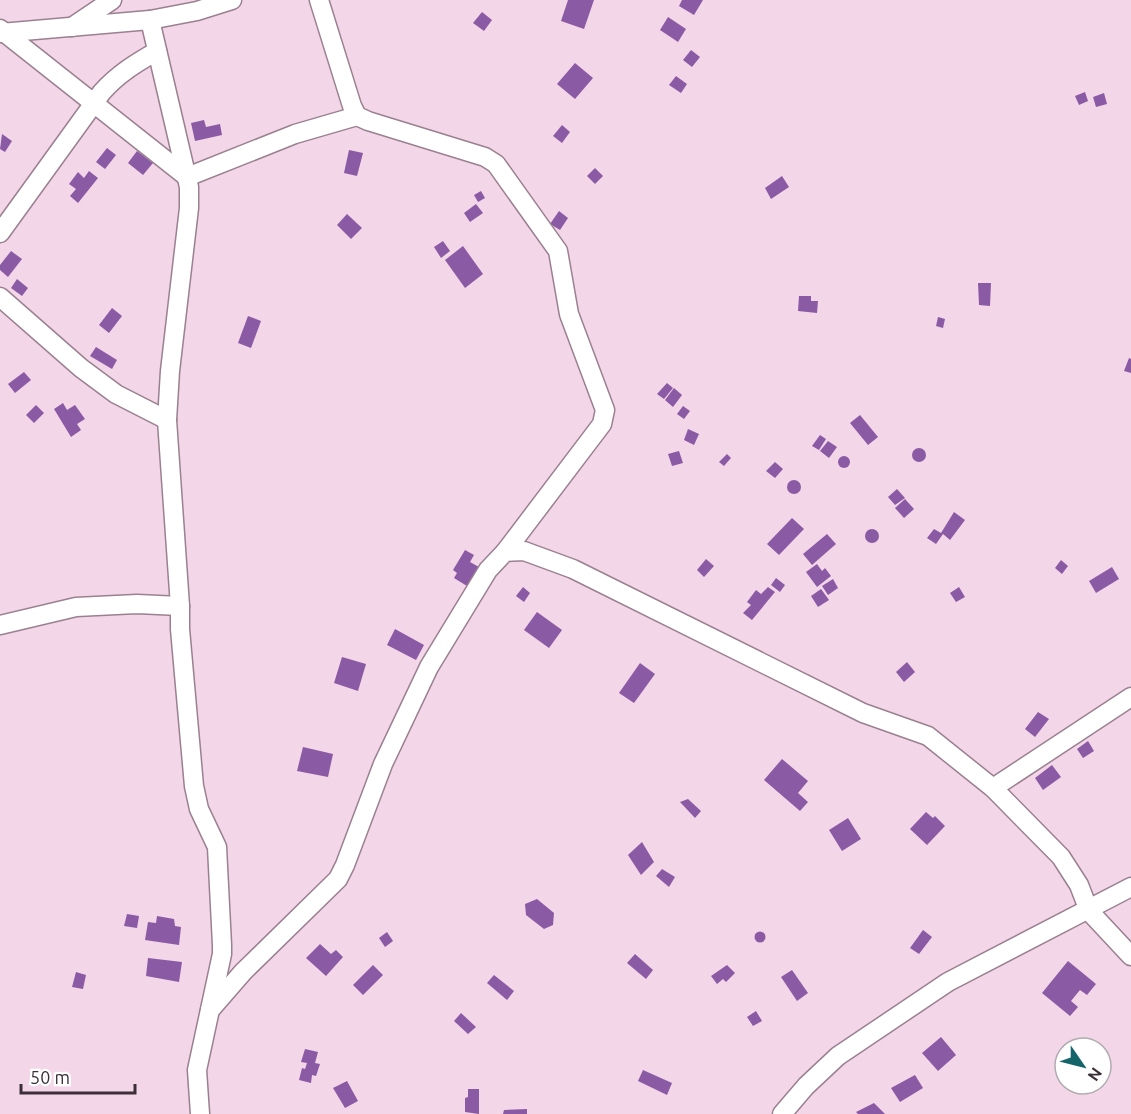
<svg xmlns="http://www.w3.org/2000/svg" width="1131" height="1114" font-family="Ubuntu,sans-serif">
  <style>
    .building { fill: #8b5aa5 }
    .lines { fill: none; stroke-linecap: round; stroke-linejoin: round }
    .minor-casing { stroke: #9a8090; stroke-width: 21 }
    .minor { stroke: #fff; stroke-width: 18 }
  </style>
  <rect width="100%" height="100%" fill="#f3d6e8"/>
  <g class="building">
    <path d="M 568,0 L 594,0 L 584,29 L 561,21 Z"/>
    <path d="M 682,0 L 703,0 L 694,15 L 679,6 Z"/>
    <path d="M 482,12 L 492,20 L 484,31 L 473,23 Z"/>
    <path d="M 668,17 L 686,29 L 678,42 L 660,30 Z"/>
    <path d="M 691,50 L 700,57 L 692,67 L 683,60 Z"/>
    <path d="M 575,63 L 593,78 L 575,99 L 557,84 Z"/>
    <path d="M 676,76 L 687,84 L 681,93 L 669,85 Z"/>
    <path d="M 1085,92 L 1088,101 L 1079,105 L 1075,96 Z"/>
    <path d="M 1104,93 L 1107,104 L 1096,107 L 1093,97 Z"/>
    <path d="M 204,120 L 206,127 L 220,124 L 222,135 L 195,141 L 191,123 Z"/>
    <path d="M 562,125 L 570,132 L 562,143 L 553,136 Z"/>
    <path d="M 2,134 L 12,141 L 5,152 L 0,149 Z"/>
    <path d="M 107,148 L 116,155 L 105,169 L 96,162 Z"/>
    <path d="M 349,150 L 363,153 L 357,176 L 344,173 Z"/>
    <path d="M 137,151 L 153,163 L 143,175 L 128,163 Z"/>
    <path d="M 595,168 L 603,176 L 595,184 L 587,176 Z"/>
    <path d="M 89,171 L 98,178 L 78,203 L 70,196 L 76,189 L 69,184 L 78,172 L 84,178 Z"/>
    <path d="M 782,176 L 789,187 L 771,199 L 765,188 Z"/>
    <path d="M 481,191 L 485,198 L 478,202 L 474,195 Z"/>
    <path d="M 476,204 L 483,213 L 470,222 L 464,213 Z"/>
    <path d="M 559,211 L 568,218 L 560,230 L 550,224 Z"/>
    <path d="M 347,214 L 362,228 L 351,239 L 337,225 Z"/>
    <path d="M 443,241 L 450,251 L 441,258 L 434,247 Z"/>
    <path d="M 463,246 L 483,274 L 465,288 L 445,260 Z"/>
    <path d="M 11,251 L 22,259 L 8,277 L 0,270 L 0,265 Z"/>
    <path d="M 17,279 L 28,288 L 22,296 L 11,288 Z"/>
    <path d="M 978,283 L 991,283 L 990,306 L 979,305 Z"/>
    <path d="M 799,296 L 811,296 L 811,301 L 818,301 L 817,313 L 798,311 Z"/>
    <path d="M 112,308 L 122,316 L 109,333 L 99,325 Z"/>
    <path d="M 248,316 L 261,321 L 251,348 L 238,343 Z"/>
    <path d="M 938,317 L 945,319 L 943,328 L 936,326 Z"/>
    <path d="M 96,347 L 117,360 L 112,369 L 90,356 Z"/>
    <path d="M 1129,358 L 1131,359 L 1131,373 L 1124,371 Z"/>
    <path d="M 24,372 L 31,380 L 15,393 L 8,384 Z"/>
    <path d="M 667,383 L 673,388 L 664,399 L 657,394 Z"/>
    <path d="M 674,388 L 682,395 L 673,407 L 665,400 Z"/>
    <path d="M 63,403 L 67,410 L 75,405 L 85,419 L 77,424 L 81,430 L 71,437 L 54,409 Z"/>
    <path d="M 36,405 L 44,413 L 34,423 L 26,415 Z"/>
    <path d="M 683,406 L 690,411 L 684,419 L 677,414 Z"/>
    <path d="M 860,415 L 878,437 L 868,445 L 850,423 Z"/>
    <path d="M 688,429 L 699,434 L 694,445 L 684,440 Z"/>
    <path d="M 820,435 L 826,439 L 819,450 L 812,446 Z"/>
    <path d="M 828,441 L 837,447 L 829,458 L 820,451 Z"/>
    <circle cx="919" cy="455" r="7"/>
    <path d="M 679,451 L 683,463 L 672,466 L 668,454 Z"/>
    <path d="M 727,454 L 731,458 L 724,466 L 719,462 Z"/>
    <circle cx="844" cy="462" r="6"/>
    <path d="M 775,462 L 783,469 L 775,478 L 766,471 Z"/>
    <circle cx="794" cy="487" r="7"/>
    <path d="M 897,489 L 905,498 L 895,505 L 888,497 Z"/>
    <path d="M 905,499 L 914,509 L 904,518 L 895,508 Z"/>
    <path d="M 954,512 L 965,520 L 950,540 L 943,534 L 936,544 L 927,538 L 934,529 L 941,533 Z"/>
    <path d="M 792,518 L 804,529 L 779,555 L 767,544 Z"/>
    <circle cx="872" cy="536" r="7"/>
    <path d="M 827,534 L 836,544 L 812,565 L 803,554 Z"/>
    <path d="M 465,550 L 474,555 L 470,562 L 479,567 L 467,586 L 454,578 L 457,573 L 453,570 Z"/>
    <path d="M 706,559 L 714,566 L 704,577 L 697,570 Z"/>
    <path d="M 1061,560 L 1068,566 L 1062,574 L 1055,568 Z"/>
    <path d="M 817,564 L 822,571 L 825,568 L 831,576 L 817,587 L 806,572 Z"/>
    <path d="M 1112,567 L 1119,579 L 1096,593 L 1089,581 Z"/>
    <path d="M 776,578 L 785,585 L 780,592 L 771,585 Z"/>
    <path d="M 833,579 L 838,588 L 828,595 L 822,586 Z"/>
    <path d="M 523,587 L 530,593 L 524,602 L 516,596 Z"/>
    <path d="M 768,587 L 775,592 L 752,620 L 743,613 L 751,605 L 747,602 L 756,590 L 761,594 Z"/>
    <path d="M 959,587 L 965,597 L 956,602 L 950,593 Z"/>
    <path d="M 821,589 L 829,600 L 818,607 L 811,596 Z"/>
    <path d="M 537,612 L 562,630 L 549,648 L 524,630 Z"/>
    <path d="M 395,629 L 424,645 L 416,660 L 387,645 Z"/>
    <path d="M 342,657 L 366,664 L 358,691 L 334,683 Z"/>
    <path d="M 907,662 L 915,672 L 904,682 L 896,672 Z"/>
    <path d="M 640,663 L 655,674 L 634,703 L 619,693 Z"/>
    <path d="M 1038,712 L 1049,719 L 1035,737 L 1025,729 Z"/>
    <path d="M 1088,741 L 1094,751 L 1083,758 L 1077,749 Z"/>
    <path d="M 303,747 L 333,754 L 328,777 L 297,771 Z"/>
    <path d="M 782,759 L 808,781 L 798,793 L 808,802 L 800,811 L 764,780 Z"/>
    <path d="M 1052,765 L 1061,777 L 1043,790 L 1035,778 Z"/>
    <path d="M 688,799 L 701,811 L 695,818 L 680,802 Z"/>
    <path d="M 926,812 L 933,818 L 935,816 L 945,826 L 927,845 L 910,829 Z"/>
    <path d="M 848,818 L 861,839 L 842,851 L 829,830 Z"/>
    <path d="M 642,842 L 654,862 L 641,875 L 628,855 Z"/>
    <path d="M 662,869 L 675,877 L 669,887 L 656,876 Z"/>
    <path d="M 537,899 L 554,913 L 553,925 L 544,929 L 526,915 L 525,904 Z"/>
    <path d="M 127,914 L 139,916 L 137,928 L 124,926 Z"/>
    <path d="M 157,916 L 174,919 L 175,926 L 181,927 L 179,945 L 145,940 L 148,922 L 156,923 Z"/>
    <path d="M 923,930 L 932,937 L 919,954 L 910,948 Z"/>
    <circle cx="760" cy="937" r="5.5"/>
    <path d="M 387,932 L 393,941 L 385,947 L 379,938 Z"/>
    <path d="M 320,944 L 331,954 L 336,950 L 343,957 L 326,976 L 306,958 Z"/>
    <path d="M 635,954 L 653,970 L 646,979 L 627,963 Z"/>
    <path d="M 148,958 L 182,962 L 179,982 L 146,976 Z"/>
    <path d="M 1068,961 L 1096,984 L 1087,995 L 1080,990 L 1071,1001 L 1078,1007 L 1070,1016 L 1042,993 Z"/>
    <path d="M 373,965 L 383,975 L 363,995 L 353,985 Z"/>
    <path d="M 727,965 L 735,973 L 726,982 L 723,979 L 717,984 L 711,976 Z"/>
    <path d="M 792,970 L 808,993 L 797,1001 L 781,977 Z"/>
    <path d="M 76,972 L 86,975 L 83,989 L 72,987 Z"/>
    <path d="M 494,975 L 514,991 L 507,1000 L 487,983 Z"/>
    <path d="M 756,1011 L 762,1021 L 753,1026 L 747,1017 Z"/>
    <path d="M 461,1013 L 476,1027 L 468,1034 L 454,1021 Z"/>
    <path d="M 941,1037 L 956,1055 L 938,1071 L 922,1053 Z"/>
    <path d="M 305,1049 L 318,1052 L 315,1063 L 320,1064 L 316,1076 L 312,1075 L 311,1083 L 299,1080 L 302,1068 L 305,1069 L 307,1063 L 301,1062 Z"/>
    <path d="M 643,1070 L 672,1083 L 667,1095 L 638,1081 Z"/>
    <path d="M 915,1075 L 923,1088 L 900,1102 L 891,1088 Z"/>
    <path d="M 347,1081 L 358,1101 L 345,1108 L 333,1088 Z"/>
    <path d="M 468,1089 L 479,1089 L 479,1114 L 465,1112 L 465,1098 L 468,1097 Z"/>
    <path d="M 874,1103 L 885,1114 L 858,1114 L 856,1112 Z"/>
    <path d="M 527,1109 L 527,1114 L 503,1114 L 504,1110 Z"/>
  </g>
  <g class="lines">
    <defs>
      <g id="minor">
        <path d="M 319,0 L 352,106 L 357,116 L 368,121 L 485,157 L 496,164 L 558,251 L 569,314 L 605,410 L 602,424 L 505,552"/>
        <path d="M 150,20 L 189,187 L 189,208 L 170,371 L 167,420 L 180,606 L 180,629 L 194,786 L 199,809 L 217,847 L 222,945 L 222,954 L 197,1070 L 200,1114"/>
        <path d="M 72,27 L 112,0"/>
        <path d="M 0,29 L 187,177"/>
        <path d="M 0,33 L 150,20 L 197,11 L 232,0"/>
        <path d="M 187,177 L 295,134 L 357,116"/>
        <path d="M 0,233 L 102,92 C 118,74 136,63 157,51"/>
        <path d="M 0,297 L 81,368 L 116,394 L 167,420"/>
        <path d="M 0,625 L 76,607 L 137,604 L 180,606"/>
        <path d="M 993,788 L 1131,697"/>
        <path d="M 210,1010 L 243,972 L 338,879 L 345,865 L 383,764 L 429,667 L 488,570 L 505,552 L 524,551 L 573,569 L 863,713 L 928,736 L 993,788 L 1061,857 L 1079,885 L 1089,911 L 1131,956"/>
        <path d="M 782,1114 L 806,1086 L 838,1056 L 948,982 L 1131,887"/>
      </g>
    </defs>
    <use href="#minor" class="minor-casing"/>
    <use href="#minor" class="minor"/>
  </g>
  <g transform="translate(1083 1066) rotate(125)"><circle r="28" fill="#ffffff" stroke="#b1acaf" stroke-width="1.5"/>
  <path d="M0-4.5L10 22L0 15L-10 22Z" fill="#15646a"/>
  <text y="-9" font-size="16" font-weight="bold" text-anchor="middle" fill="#3b3037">N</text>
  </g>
  <path d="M21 1084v9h114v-9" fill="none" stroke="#3b3037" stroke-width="3"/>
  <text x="30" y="1084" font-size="18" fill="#3b3037" stroke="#ffffff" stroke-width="4.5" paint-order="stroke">50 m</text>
</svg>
